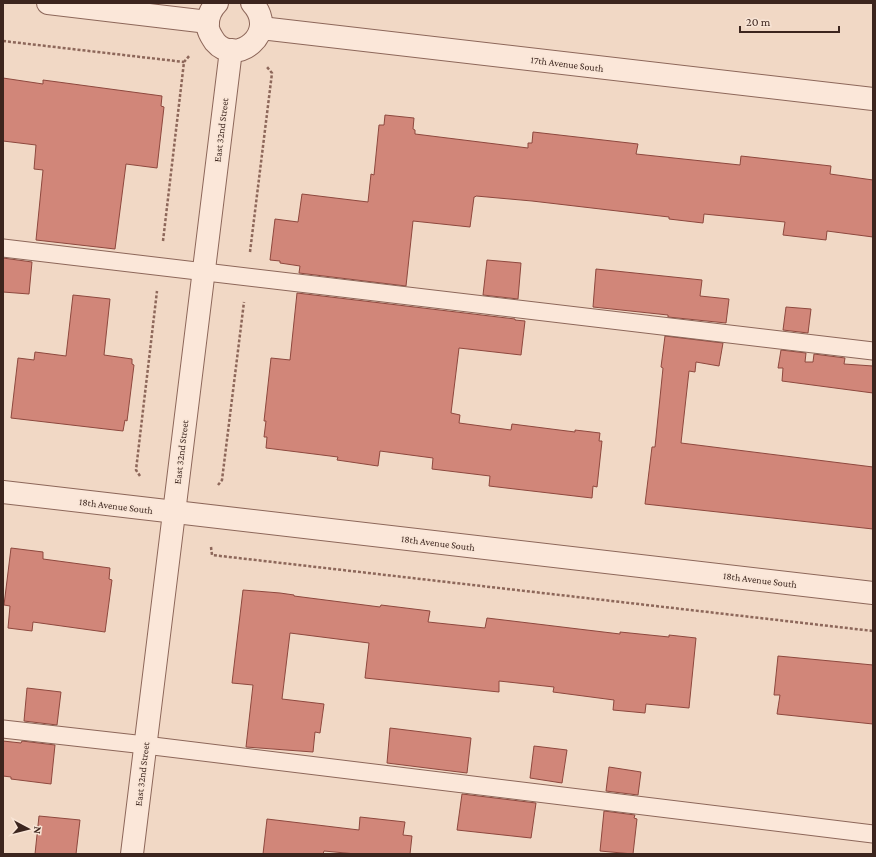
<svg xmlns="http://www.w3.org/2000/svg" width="876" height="857" font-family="'Crimson Pro',serif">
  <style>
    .building { fill: #d18679; stroke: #8e483e }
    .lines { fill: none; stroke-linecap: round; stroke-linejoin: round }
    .service-casing { stroke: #8d675a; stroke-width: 19 }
    .minor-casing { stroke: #8d675a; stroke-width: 24 }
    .path { stroke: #8d675a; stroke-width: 2.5; stroke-dasharray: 3 2; stroke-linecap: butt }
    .service { stroke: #fbe7d9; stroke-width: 17 }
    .minor { stroke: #fbe7d9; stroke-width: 22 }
    .labels { text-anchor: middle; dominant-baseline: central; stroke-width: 3; stroke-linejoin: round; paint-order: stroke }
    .street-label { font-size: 10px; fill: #3c251e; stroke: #f8e4d5 }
  </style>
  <rect width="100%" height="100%" fill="#f1d8c5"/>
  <g class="building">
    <path d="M 3,78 L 43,84 L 43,80 L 162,96 L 161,106 L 164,107 L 157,168 L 126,164 L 115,249 L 36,240 L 43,170 L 34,169 L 36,145 L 3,141 Z"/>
    <path d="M 385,115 L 414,118 L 413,129 L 415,130 L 415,134 L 528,148 L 528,143 L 532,143 L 533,132 L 638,144 L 636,154 L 740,165 L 741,156 L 831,166 L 830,174 L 873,180 L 873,237 L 827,231 L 826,240 L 783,235 L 785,222 L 704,214 L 703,223 L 669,219 L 669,217 L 532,201 L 476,196 L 475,197 L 474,197 L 470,227 L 413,221 L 406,286 L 299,273 L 300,266 L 280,263 L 280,261 L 270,260 L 275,219 L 298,222 L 302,194 L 368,202 L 371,174 L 374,175 L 379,125 L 384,125 Z"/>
    <path d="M 3,258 L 32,262 L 29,294 L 3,292 Z"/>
    <path d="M 487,260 L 521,263 L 518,299 L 483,295 Z"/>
    <path d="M 596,269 L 702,280 L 700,296 L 729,299 L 726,323 L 668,317 L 668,315 L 593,307 Z"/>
    <path d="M 297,293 L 515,319 L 515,320 L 525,321 L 521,355 L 459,348 L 451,413 L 460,415 L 459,423 L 511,430 L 512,424 L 575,432 L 575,430 L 600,433 L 599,441 L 602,441 L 597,487 L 593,486 L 592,498 L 489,486 L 490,476 L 432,469 L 433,458 L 380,451 L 378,466 L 337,460 L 338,457 L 266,448 L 267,437 L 264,437 L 266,421 L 264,421 L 271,358 L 290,360 Z"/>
    <path d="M 73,295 L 110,299 L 104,355 L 132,359 L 132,364 L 134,365 L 127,421 L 125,420 L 123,431 L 11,418 L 18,358 L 34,360 L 35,352 L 66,356 Z"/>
    <path d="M 786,307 L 811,309 L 808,333 L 783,330 Z"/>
    <path d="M 665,336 L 723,343 L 719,366 L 696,362 L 695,372 L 689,371 L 681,443 L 873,467 L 873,529 L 645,504 L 652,447 L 655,447 L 663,368 L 661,367 Z"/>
    <path d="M 781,350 L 806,353 L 805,362 L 813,362 L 814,354 L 845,358 L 844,364 L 873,366 L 873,393 L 782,381 L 783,368 L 778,368 Z"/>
    <path d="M 11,548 L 43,552 L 43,559 L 110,568 L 109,579 L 112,580 L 105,632 L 33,622 L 32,631 L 8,628 L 10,606 L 4,605 Z"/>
    <path d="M 243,590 L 280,593 L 294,595 L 294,596 L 380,607 L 381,605 L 430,611 L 428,622 L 485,628 L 487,618 L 620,634 L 620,632 L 669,637 L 669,635 L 696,638 L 689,708 L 646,704 L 645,713 L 613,710 L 614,700 L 553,692 L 554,687 L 499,681 L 499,692 L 365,678 L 369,643 L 290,633 L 282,699 L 324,704 L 320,733 L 315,732 L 313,752 L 246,747 L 253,685 L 232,683 Z"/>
    <path d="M 778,656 L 873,665 L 873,724 L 777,714 L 780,695 L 774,695 Z"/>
    <path d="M 27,688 L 61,692 L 57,725 L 24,721 Z"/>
    <path d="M 390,728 L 471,738 L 467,773 L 387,763 Z"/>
    <path d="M 3,741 L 21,743 L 22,741 L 55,745 L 51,784 L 11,779 L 11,777 L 3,776 Z"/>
    <path d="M 534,746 L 567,750 L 562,783 L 530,778 Z"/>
    <path d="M 609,767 L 641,772 L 638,795 L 606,791 Z"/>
    <path d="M 462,794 L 536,803 L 531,838 L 457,830 Z"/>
    <path d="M 604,811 L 635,815 L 634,818 L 637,819 L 633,854 L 600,851 Z"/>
    <path d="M 39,816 L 80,820 L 76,854 L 35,854 Z"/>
    <path d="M 360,817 L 405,822 L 403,835 L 412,836 L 410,854 L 356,854 L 324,851 L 323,854 L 263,854 L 267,819 L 359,830 Z"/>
  </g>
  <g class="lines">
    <defs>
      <g id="service">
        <path d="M 3,248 L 873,351"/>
        <path d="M 3,729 L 145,745 L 873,834"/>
      </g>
      <g id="minor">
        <path d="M 48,3 L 208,22"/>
        <path d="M 217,3 C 210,10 207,18 208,28 C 209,34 212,37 215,42 C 236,67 280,33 252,3"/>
        <path d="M 261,28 L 873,99"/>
        <path d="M 3,492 L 873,593"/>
        <path d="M 132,854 L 231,50"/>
      </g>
    </defs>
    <use href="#service" class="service-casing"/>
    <use href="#minor" class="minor-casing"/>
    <g class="path">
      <path d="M 3,41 L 184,62"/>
      <path d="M 163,241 L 184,62 L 190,55"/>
      <path d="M 250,252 L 272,73 L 267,67"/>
      <path d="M 140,476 L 136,470 L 157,291"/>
      <path d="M 218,485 L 222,480 L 244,302"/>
      <path d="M 211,547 L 212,555 L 873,631"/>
    </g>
    <use href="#service" class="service"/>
    <use href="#minor" class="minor"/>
  </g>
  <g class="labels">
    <g class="street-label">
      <text transform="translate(567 64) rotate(7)">17th Avenue South</text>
      <text transform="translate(221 130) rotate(-83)">East 32nd Street</text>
      <text transform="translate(181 452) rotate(-83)">East 32nd Street</text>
      <text transform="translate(116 506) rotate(7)">18th Avenue South</text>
      <text transform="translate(438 543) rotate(7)">18th Avenue South</text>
      <text transform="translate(760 580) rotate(7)">18th Avenue South</text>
      <text transform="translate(142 774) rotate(-83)">East 32nd Street</text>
    </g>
  </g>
  <rect width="876" height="857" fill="none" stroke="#3c251e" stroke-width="8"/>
  <g transform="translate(28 829) rotate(97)" stroke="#f8e4d5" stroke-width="3" paint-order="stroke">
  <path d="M0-3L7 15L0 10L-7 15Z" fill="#3c251e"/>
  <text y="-6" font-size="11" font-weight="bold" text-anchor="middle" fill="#3c251e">N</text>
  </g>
  <path d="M740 26v6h99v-6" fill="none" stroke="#3c251e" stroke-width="2"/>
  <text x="746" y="26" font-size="12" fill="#3c251e" stroke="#f8e4d5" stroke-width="3" paint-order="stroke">20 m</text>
</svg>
